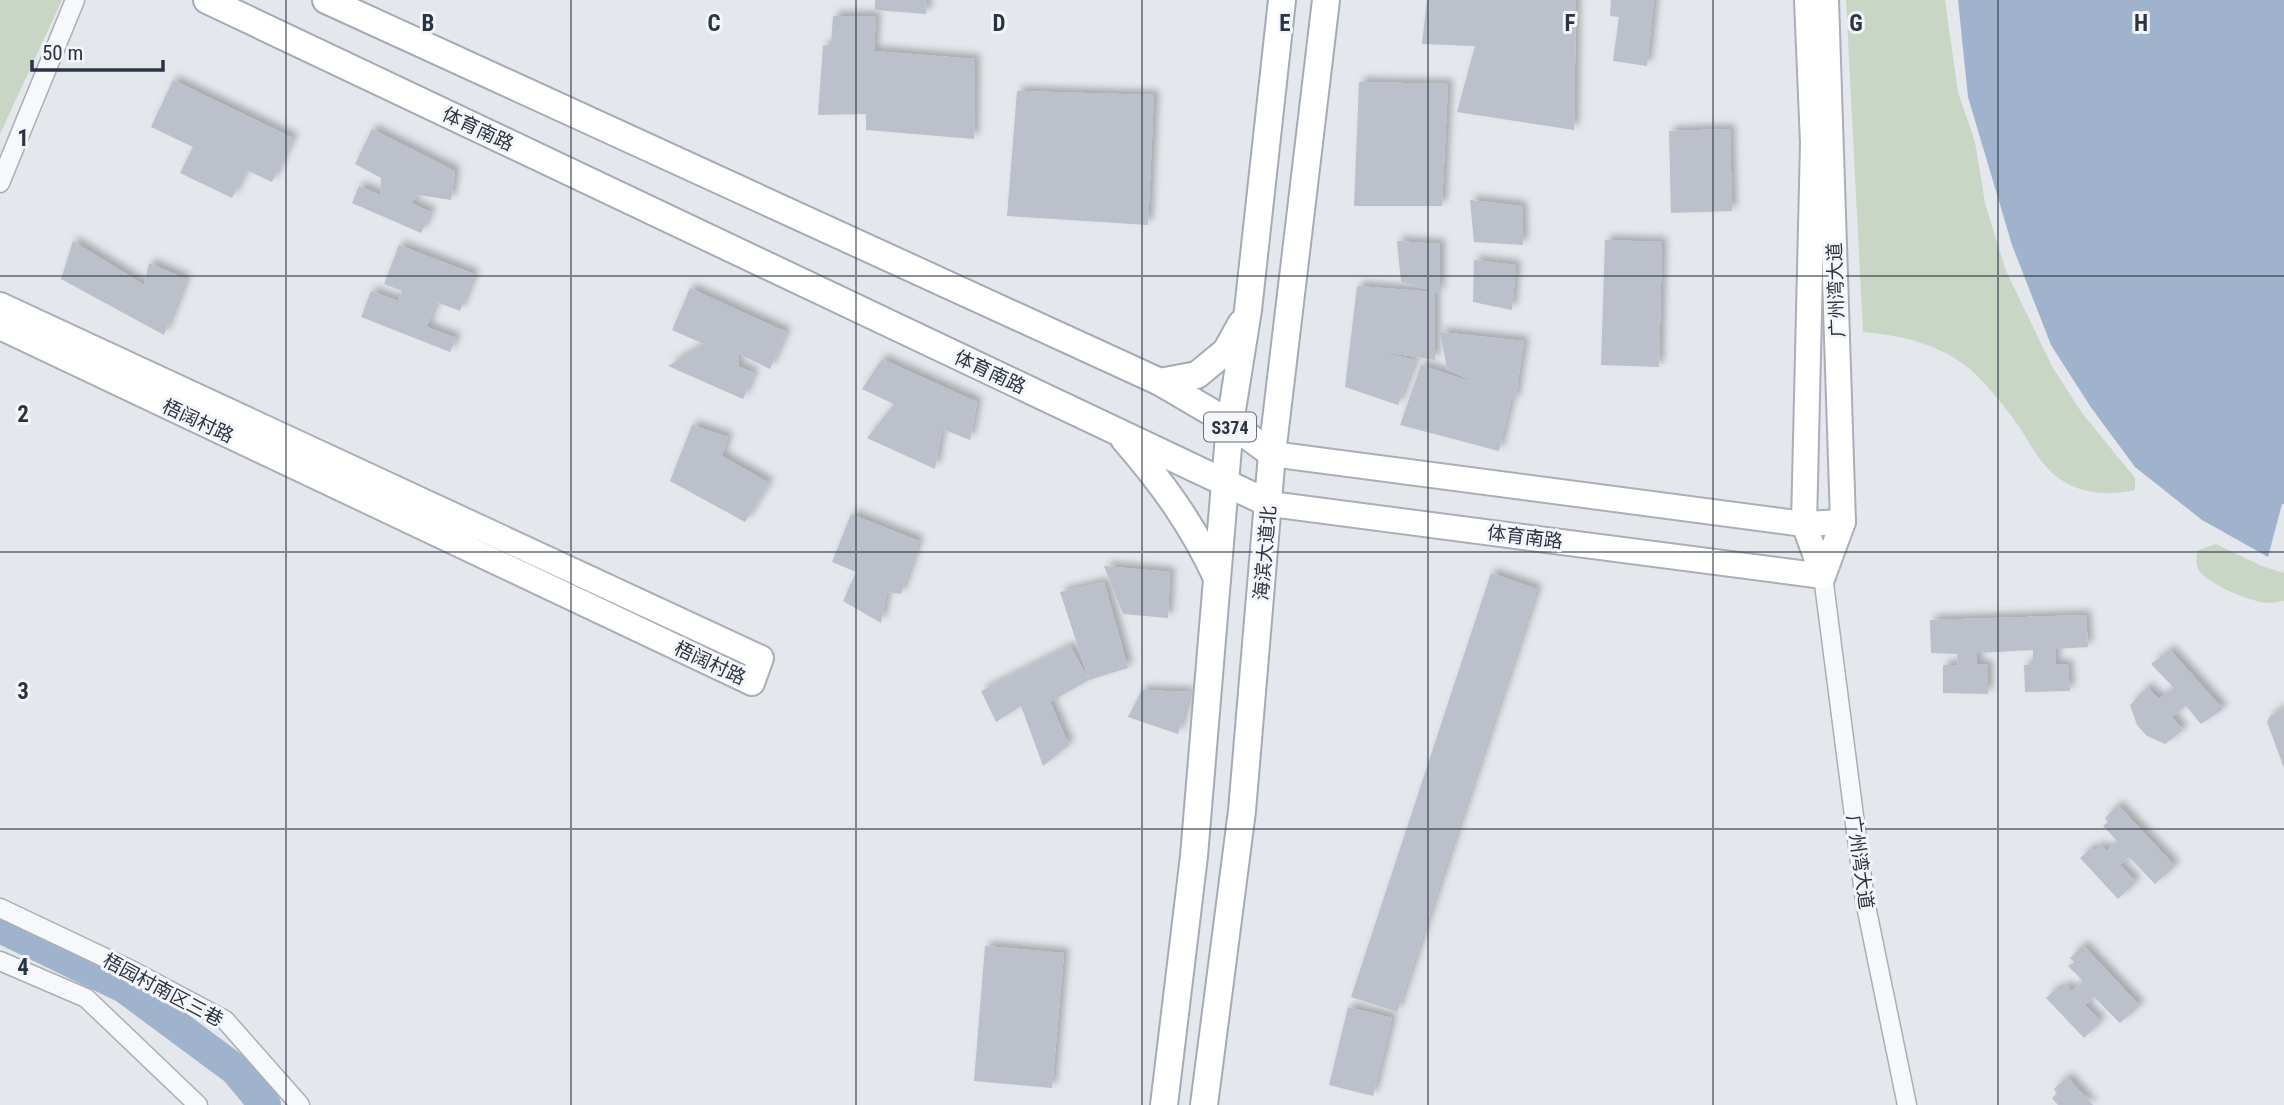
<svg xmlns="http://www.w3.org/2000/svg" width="2284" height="1105" font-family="'Roboto Condensed','Noto Sans SC',sans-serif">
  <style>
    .green { fill: #c9d6c5 }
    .water { fill: #9fb4cc }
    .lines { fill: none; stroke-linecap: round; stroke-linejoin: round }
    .river { stroke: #9fb4cc; stroke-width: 32 }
    .building { fill: #bbc0ca; filter: url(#shadow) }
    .street-casing { stroke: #a9aeb7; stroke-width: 21 }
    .secondary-casing { stroke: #a9aeb7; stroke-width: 28 }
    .primary-casing { stroke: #a3abb8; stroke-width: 30 }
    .street { stroke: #f7f8fa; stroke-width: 18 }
    .secondary { stroke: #fff; stroke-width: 24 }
    .primary { stroke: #fff; stroke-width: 26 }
    .grid { fill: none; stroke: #2b3445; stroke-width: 2; stroke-opacity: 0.55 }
    .labels { text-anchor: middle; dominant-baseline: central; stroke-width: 6; stroke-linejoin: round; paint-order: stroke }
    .shield { fill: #f4f6f9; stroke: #676e7b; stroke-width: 2 }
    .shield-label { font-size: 18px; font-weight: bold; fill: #2b3445 }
    .street-label { font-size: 19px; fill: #2b3445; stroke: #f4f6f9 }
    .grid-label { font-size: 23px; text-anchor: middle; font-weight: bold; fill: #2b3445; stroke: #f4f6f9; stroke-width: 6; stroke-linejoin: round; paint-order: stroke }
  </style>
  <defs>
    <filter id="shadow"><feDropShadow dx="5" dy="-5" stdDeviation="3.5" flood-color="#0004"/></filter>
  </defs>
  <rect width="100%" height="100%" fill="#e4e7ec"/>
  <g class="green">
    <path d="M 0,0 L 62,0 L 0,134 Z"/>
    <path d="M 1846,0 L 1945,0 L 1958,92 L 1975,142 L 1985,203 L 2006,271 L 2053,368 L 2082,413 L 2135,478 L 2135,490 C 2105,497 2074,493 2051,472 C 2038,460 2030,443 2020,428 C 2006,408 1990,388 1972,371 C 1943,345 1901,335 1863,332 Z"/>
    <path d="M 2216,544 L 2262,566 L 2284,573 L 2284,601 C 2277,602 2269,604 2261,602 C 2245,599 2210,584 2200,572 C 2195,564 2196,558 2198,550 Z"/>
  </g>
  <path class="water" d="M 1958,0 L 2284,0 L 2284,504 L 2282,504 L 2268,557 L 2202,520 L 2135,467 L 2090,406 L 2051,345 L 2012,245 L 1968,97 Z"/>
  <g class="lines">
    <path class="river" d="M 0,927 L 124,987 L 236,1070 L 265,1105"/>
  </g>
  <g class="building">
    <path d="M 875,0 L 927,0 L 926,14 L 875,10 Z"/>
    <path d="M 1427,0 L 1576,0 L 1574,130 L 1457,112 L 1475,46 L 1422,44 Z"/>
    <path d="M 1611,0 L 1654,0 L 1647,66 L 1613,61 L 1619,17 L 1610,16 Z"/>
    <path d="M 833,16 L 876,16 L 874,51 L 975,59 L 974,139 L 866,130 L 866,114 L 818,115 L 823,46 L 831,44 Z"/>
    <path d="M 173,80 L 293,138 L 272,182 L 246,170 L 232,198 L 180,173 L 193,147 L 151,127 Z"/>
    <path d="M 1359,82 L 1448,84 L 1442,206 L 1354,206 Z"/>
    <path d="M 1017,91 L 1154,95 L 1148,225 L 1007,216 Z"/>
    <path d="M 372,129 L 455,171 L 451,200 L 418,195 L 411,203 L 431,212 L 421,233 L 352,203 L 359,186 L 380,195 L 381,178 L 355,164 Z"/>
    <path d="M 1730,129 L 1732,211 L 1671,213 L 1669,131 Z"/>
    <path d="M 1470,200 L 1522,206 L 1523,245 L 1474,242 Z"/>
    <path d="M 1605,240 L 1662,242 L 1659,367 L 1601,365 Z"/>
    <path d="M 73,241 L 144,285 L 149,263 L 186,279 L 164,335 L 61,279 Z"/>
    <path d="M 1397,241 L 1440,244 L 1440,293 L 1401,282 Z"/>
    <path d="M 399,245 L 474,274 L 460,311 L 436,302 L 427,327 L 456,338 L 450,352 L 361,317 L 371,291 L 398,301 L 402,291 L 384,284 Z"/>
    <path d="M 1474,260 L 1516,265 L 1512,310 L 1473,302 Z"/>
    <path d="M 1357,286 L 1435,292 L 1435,360 L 1372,350 L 1415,360 L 1398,405 L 1345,387 Z"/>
    <path d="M 690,288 L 786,332 L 770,369 L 739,354 L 738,366 L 754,373 L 743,399 L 668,366 L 704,344 L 672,330 Z"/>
    <path d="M 1440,332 L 1524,341 L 1515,401 L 1511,399 L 1499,451 L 1400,425 L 1421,365 L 1478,384 L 1447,369 Z"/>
    <path d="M 882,359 L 977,402 L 970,440 L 942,429 L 935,469 L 867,438 L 894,404 L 862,389 Z"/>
    <path d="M 692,425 L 728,437 L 722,456 L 769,483 L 745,522 L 670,481 Z"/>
    <path d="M 851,514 L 919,541 L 901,594 L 887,592 L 881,623 L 843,601 L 856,572 L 832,562 Z"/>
    <path d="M 1104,566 L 1170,572 L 1168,618 L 1123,614 Z"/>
    <path d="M 1491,573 L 1537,589 L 1397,1012 L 1351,997 Z"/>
    <path d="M 1104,582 L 1128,668 L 1089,680 L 1050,702 L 1069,745 L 1043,766 L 1021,706 L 996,722 L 981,691 L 1070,646 L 1089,680 L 1060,592 Z"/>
    <path d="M 2086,615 L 2088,647 L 2056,649 L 2055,664 L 2068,665 L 2070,691 L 2025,692 L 2024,665 L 2033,664 L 2033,650 L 1977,653 L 1977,664 L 1988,665 L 1988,694 L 1943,693 L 1943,665 L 1958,665 L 1957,654 L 1931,653 L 1930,620 Z"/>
    <path d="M 2170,650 L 2223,709 L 2201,724 L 2186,706 L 2172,717 L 2183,730 L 2165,744 L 2147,736 L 2137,725 L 2130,705 L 2147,687 L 2159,699 L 2174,688 L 2151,664 Z"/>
    <path d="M 1142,690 L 1190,692 L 1178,734 L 1128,717 Z"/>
    <path d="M 2284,708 L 2284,768 L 2267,722 L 2270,716 Z"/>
    <path d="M 2118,805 L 2175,866 L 2155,884 L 2129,857 L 2120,865 L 2136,882 L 2118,899 L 2080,858 L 2091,848 L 2095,851 L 2100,845 L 2107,851 L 2117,841 L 2103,826 L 2108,822 L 2105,818 Z"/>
    <path d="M 2083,945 L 2140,1006 L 2120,1023 L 2094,997 L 2085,1005 L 2101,1022 L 2084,1038 L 2046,998 L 2057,988 L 2060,991 L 2066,985 L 2072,991 L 2083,981 L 2068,966 L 2074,962 L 2070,958 Z"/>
    <path d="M 985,946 L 1064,953 L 1052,1088 L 974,1081 Z"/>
    <path d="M 1348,1007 L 1392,1018 L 1373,1096 L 1329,1085 Z"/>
    <path d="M 2067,1077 L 2093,1105 L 2058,1105 L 2052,1098 L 2057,1093 L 2054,1089 Z"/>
  </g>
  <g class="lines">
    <defs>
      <g id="street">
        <path d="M 0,183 L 75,0"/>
        <path d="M 1823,576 L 1865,901 L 1907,1105"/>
        <path d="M 0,908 L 133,971 L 225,1020 L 300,1105"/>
        <path d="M 0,961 L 86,998 L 198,1105"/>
      </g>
      <g id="secondary">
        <path d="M 1807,0 L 1813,143 L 1804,524 L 1823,576"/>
        <path d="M 0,305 L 761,658 L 752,683 L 0,327"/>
        <path d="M 1272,454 L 1804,524 L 1843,522"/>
        <path d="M 1270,504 L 1823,576"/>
        <path d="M 1823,576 L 1843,522 L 1826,0"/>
      </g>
      <g id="primary">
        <path d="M 207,0 L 1270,504"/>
        <path d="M 326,0 L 1160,382 L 1230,423 L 1272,454"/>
        <path d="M 1160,382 L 1197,375 L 1226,351 L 1241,324"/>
        <path d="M 1124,439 C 1163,484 1192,524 1217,578"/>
        <path d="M 1164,1105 L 1194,856 L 1230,423 L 1248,310 L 1282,0"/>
        <path d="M 1204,1105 L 1242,811 L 1272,454 L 1326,0"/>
      </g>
    </defs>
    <use href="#street" class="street-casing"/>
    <use href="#secondary" class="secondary-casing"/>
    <use href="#primary" class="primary-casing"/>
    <use href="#street" class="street"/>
    <use href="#secondary" class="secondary"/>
    <use href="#primary" class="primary"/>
  </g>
  <path class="grid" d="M 286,0 L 286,1105M 571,0 L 571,1105M 856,0 L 856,1105M 1142,0 L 1142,1105M 1428,0 L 1428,1105M 1713,0 L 1713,1105M 1998,0 L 1998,1105M 0,276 L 2284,276M 0,552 L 2284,552M 0,829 L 2284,829"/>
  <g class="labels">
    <rect class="shield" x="1204" y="412.5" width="52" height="29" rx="5"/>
    <g class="shield-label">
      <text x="1230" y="427">S374</text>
    </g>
    <g class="street-label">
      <text transform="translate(478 129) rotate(25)">体育南路</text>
      <text transform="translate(1836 290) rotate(-92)">广州湾大道</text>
      <text transform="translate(990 372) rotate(25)">体育南路</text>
      <text transform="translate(198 421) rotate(25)">梧阔村路</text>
      <text transform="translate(1525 537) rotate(7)">体育南路</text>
      <text transform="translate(1265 553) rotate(-85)">海滨大道北</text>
      <text transform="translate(710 663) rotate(25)">梧阔村路</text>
      <text transform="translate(1860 862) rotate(82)">广州湾大道</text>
      <text transform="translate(163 990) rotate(28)">梧园村南区三巷</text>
    </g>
  </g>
  <g class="grid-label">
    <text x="428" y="31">B</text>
    <text x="714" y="31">C</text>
    <text x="999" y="31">D</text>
    <text x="1285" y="31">E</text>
    <text x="1570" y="31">F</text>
    <text x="1856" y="31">G</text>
    <text x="2141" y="31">H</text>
    <text x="23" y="146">1</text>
    <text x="23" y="422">2</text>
    <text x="23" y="699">3</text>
    <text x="23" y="975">4</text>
  </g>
  <path d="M32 60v10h131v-10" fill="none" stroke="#2b3445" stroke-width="3.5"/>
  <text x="42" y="60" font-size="21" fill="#2b3445" stroke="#f4f6f9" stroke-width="5" paint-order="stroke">50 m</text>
</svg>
